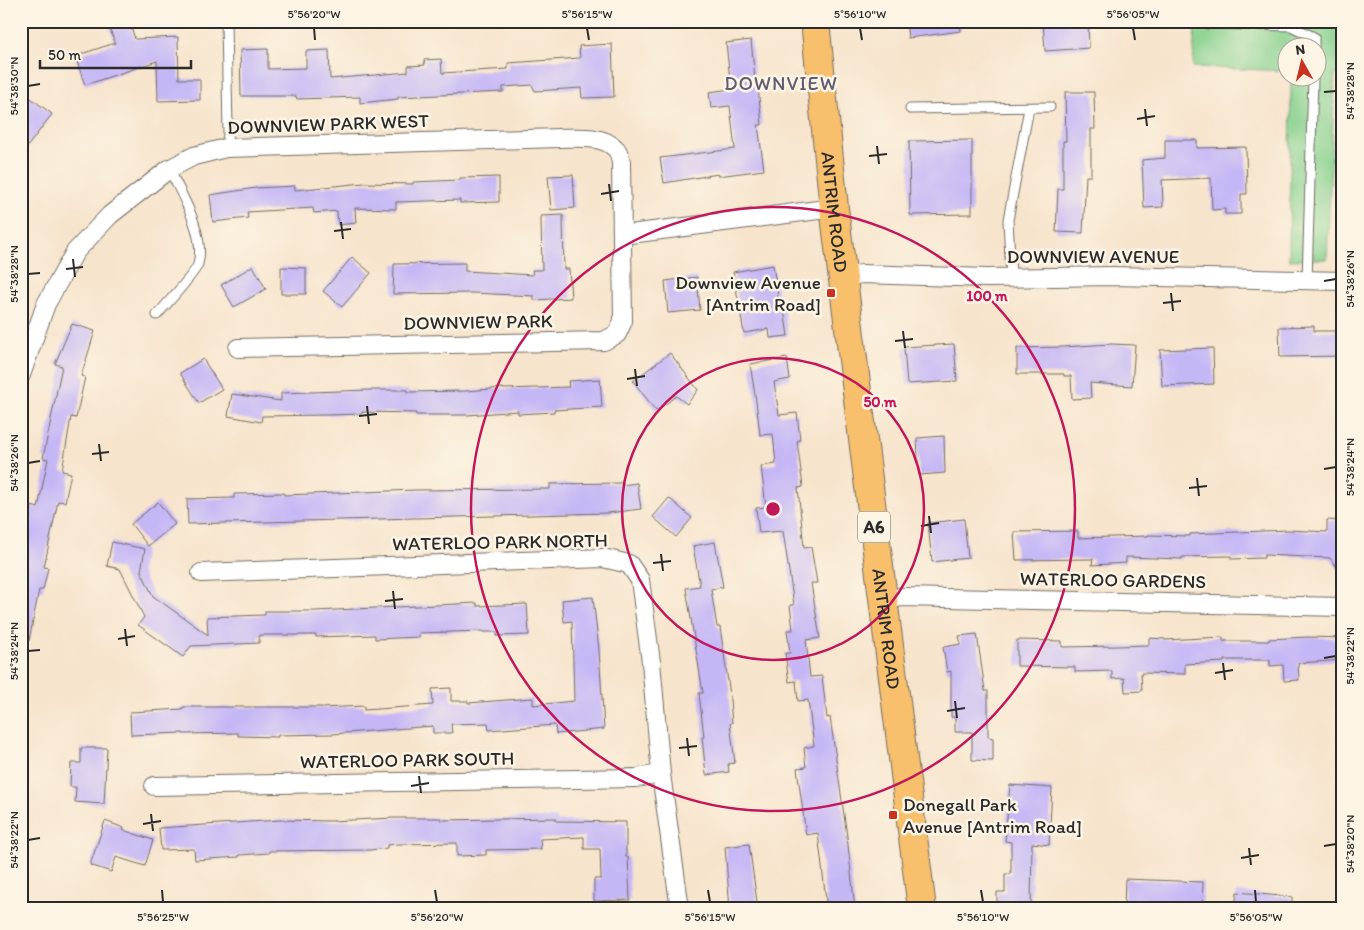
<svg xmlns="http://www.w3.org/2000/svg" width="1364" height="930" font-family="Itim,sans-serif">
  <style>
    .green { fill: #86d08d; stroke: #587e5c }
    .building { fill: #c5b6f6 }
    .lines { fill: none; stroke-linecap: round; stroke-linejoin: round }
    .service-casing { stroke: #726c63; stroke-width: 11 }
    .minor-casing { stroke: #726c63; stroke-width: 20 }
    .primary-casing { stroke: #726c63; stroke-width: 30 }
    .service { stroke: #fff; stroke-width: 9 }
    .minor { stroke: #fff; stroke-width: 18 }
    .primary { stroke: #f8bf6c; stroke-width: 28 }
    .ticks { fill: none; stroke: #2b2b2b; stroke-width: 2 }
    .ring { fill: none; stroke: #c2185b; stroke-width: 2.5 }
    .poi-dot { fill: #c8321e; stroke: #fcf5e5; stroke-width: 2 }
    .labels { text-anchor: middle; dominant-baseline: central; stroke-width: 5; stroke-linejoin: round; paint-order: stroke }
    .shield { fill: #fcf5e5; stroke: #6a6863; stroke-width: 1 }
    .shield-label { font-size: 18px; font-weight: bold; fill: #2b2b2b }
    .street-label { font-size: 19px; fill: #2b2b2b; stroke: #fcf5e5 }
    .poi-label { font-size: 19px; fill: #2b2b2b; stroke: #fcf5e5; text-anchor: end }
    .neighbourhood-label { font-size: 20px; letter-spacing: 1px; fill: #615c72; stroke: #fcf5e5 }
    .centre { fill: #c2185b; stroke: #fcf5e5; stroke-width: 2.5 }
    .ring-label { font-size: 15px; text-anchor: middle; font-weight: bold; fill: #c2185b; stroke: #fcf5e5; stroke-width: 5; stroke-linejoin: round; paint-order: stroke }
    .neatline { fill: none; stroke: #2b2b2b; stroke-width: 2 }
    .ticks-label { font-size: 12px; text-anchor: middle; fill: #2b2b2b }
  </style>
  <rect width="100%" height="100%" fill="#fcf5e5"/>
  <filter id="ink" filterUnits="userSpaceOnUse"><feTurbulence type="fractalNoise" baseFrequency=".02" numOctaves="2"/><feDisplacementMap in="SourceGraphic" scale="10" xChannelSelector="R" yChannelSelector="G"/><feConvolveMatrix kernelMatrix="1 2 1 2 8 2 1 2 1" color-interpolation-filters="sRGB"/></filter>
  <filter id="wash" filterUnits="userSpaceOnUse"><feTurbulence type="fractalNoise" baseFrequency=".0096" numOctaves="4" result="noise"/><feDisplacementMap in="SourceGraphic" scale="20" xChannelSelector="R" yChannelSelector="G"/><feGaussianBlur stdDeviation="1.12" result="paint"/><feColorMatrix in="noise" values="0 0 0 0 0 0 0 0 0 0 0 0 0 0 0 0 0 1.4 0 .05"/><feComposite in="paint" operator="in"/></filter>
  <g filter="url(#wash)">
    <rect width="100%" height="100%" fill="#f7e4cc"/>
    <path class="green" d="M 1195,21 L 1343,21 L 1343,74 L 1335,74 L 1327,259 L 1289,260 L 1291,78 L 1316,78 L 1316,48 L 1286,48 L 1286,71 L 1193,67 Z"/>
    <g id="blocks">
      <g class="building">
        <path d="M 107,21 L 129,21 L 135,39 L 178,37 L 179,79 L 200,79 L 200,100 L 158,101 L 157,61 L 85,85 L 75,56 L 115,43 Z"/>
        <path d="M 906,21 L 960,21 L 961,31 L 908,38 Z"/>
        <path d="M 1043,21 L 1088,21 L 1089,48 L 1045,51 Z"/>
        <path d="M 751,40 L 756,89 L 758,88 L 762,125 L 758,125 L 764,170 L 718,176 L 718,174 L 664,183 L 660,158 L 735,149 L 730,106 L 711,108 L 709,92 L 731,89 L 726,43 Z"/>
        <path d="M 612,44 L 614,97 L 582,98 L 581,88 L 535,91 L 532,85 L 503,87 L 503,92 L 398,97 L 398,99 L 360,103 L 360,97 L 297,99 L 296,96 L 241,96 L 240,50 L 268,49 L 268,69 L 306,68 L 306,51 L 329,50 L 330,79 L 408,72 L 408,66 L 425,65 L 424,60 L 441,59 L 442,73 L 508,69 L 508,63 L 580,58 L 579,46 Z"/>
        <path d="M 1065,92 L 1094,92 L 1095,129 L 1091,129 L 1091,176 L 1086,176 L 1083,233 L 1056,232 L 1058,189 L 1063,189 L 1063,141 L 1066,141 Z"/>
        <path d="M 28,96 L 52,114 L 21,155 L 21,106 Z"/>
        <path d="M 972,140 L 972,214 L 910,215 L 909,141 Z"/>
        <path d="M 1165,140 L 1197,140 L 1197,148 L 1246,147 L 1247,194 L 1241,194 L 1241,214 L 1225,214 L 1225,209 L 1212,210 L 1211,178 L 1162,180 L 1163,207 L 1144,208 L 1142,160 L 1165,158 Z"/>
        <path d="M 573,175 L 575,208 L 551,210 L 548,176 Z"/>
        <path d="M 499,177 L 499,202 L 460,203 L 460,200 L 396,202 L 396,209 L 355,208 L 356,223 L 338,225 L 337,211 L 314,213 L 313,208 L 247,212 L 248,218 L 213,222 L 210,195 L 256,188 L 295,186 L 295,190 L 364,183 L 413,184 L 413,182 L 460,180 L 460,178 Z"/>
        <path d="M 563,215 L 564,269 L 569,269 L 571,298 L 534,300 L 534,296 L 473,293 L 393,294 L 394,264 L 465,263 L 465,271 L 533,275 L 532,270 L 542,270 L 541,216 Z"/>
        <path d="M 352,257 L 371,273 L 342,307 L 323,291 Z"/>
        <path d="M 773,265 L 779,303 L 783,303 L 788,336 L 770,338 L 769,329 L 744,333 L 733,272 Z"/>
        <path d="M 253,266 L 266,289 L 234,307 L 221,285 Z"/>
        <path d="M 281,267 L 306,268 L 306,294 L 281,294 Z"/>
        <path d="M 697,277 L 700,310 L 668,313 L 665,281 Z"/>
        <path d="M 72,324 L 95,331 L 81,376 L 85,377 L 76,418 L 71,417 L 62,471 L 71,473 L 65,502 L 58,501 L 44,567 L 48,568 L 43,590 L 39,590 L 29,641 L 21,640 L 21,568 L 28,537 L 26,537 L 32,506 L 38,508 L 48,459 L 43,458 L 62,366 L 55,364 Z"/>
        <path d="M 1314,326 L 1314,331 L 1343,331 L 1343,356 L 1280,357 L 1279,327 Z"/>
        <path d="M 954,344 L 957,381 L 907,384 L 904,347 Z"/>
        <path d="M 1111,344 L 1135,345 L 1132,386 L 1090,383 L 1091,398 L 1072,399 L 1071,376 L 1064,376 L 1064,374 L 1017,374 L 1017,348 L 1062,347 Z"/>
        <path d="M 1213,348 L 1214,384 L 1162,386 L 1160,350 Z"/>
        <path d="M 670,353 L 698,390 L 687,404 L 676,396 L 656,411 L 633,381 Z"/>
        <path d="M 787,358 L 790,379 L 774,382 L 779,415 L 797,413 L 800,440 L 797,441 L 803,487 L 798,488 L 804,548 L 811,547 L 817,583 L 811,583 L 820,638 L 806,640 L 810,677 L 822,676 L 827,718 L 830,717 L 847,836 L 855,909 L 827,909 L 818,833 L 806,835 L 797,768 L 806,767 L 804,748 L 814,746 L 808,700 L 798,701 L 796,681 L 789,682 L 785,653 L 790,653 L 787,630 L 793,630 L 790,605 L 794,605 L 783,531 L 759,533 L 756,508 L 766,507 L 761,466 L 776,464 L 773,434 L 760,435 L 756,401 L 750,364 Z"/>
        <path d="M 203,359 L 222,389 L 199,403 L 180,373 Z"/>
        <path d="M 600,379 L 602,407 L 554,410 L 554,412 L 518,414 L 518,411 L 468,415 L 416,415 L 416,413 L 362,412 L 362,414 L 327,415 L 262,416 L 261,422 L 228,416 L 232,394 L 281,401 L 281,393 L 369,390 L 408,390 L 407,392 L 466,391 L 503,388 L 503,389 L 569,387 L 568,381 Z"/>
        <path d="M 944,436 L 945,473 L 919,475 L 917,438 Z"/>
        <path d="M 622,483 L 622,485 L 637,483 L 641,509 L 608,513 L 188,524 L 187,499 L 234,498 L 234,494 L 284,493 L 284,495 L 415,490 L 550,489 L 550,484 Z"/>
        <path d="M 669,498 L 692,518 L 676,537 L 653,517 Z"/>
        <path d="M 158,502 L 175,524 L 148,546 L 131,524 Z"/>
        <path d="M 964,519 L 968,558 L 932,562 L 928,523 Z"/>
        <path d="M 1327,520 L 1343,521 L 1343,576 L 1330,558 L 1264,555 L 1264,558 L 1231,559 L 1231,556 L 1182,557 L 1182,559 L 1126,557 L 1126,563 L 1092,565 L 1093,559 L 1016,560 L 1014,532 L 1078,531 L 1078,538 L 1148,536 L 1148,535 L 1190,536 L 1190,534 L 1289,530 L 1327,532 Z"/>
        <path d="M 112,542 L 145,549 L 141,571 L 153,596 L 208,635 L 207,617 L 265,615 L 265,611 L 315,611 L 477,603 L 477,606 L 527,604 L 529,635 L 497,636 L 497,632 L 483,632 L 483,631 L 419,633 L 419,637 L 375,639 L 375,635 L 316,637 L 316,635 L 259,635 L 259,643 L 191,646 L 183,657 L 138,625 L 144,617 L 120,569 L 107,566 Z"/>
        <path d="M 715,542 L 723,587 L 711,589 L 717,627 L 720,627 L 729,688 L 732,723 L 730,723 L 735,763 L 728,764 L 729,772 L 706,775 L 702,737 L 704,737 L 699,693 L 703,693 L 686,588 L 700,586 L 693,546 Z"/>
        <path d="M 593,597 L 599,650 L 604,729 L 556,734 L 555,725 L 489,730 L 488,723 L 451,724 L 452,733 L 433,733 L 433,726 L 333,734 L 278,735 L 278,737 L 238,736 L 238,733 L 183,734 L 183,733 L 131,735 L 130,712 L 183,709 L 183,707 L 322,707 L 322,708 L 364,706 L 364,710 L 433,705 L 432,689 L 451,688 L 451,701 L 468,701 L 468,703 L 533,698 L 533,705 L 574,701 L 572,621 L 564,622 L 562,600 Z"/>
        <path d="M 977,634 L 985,691 L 988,691 L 988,737 L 993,738 L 993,761 L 972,760 L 972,732 L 955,732 L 955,717 L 951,717 L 951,671 L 947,672 L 943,647 L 961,644 L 959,636 Z"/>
        <path d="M 1223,637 L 1223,641 L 1269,641 L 1269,639 L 1308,637 L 1343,638 L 1343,660 L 1298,663 L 1299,680 L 1284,681 L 1283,665 L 1270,666 L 1270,660 L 1224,660 L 1224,662 L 1185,664 L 1185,674 L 1141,673 L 1142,691 L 1125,692 L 1124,678 L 1112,679 L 1112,671 L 1075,672 L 1075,667 L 1017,666 L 1017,640 L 1062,641 L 1062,647 L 1118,646 L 1149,645 L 1149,638 L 1165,639 L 1165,640 Z"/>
        <path d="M 81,748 L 107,748 L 104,804 L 75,802 L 76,787 L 70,787 L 71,763 L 81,763 Z"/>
        <path d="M 1010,785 L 1052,788 L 1049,845 L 1032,843 L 1031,909 L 997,909 L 997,892 L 1005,892 L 1005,874 L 1011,874 L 1011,842 L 1005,841 Z"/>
        <path d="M 394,818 L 441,818 L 441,820 L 556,818 L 556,821 L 626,822 L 626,857 L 628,857 L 630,900 L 594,901 L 594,879 L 601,879 L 600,849 L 584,849 L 584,837 L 540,839 L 541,849 L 486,850 L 486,855 L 457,856 L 457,843 L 398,844 L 387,845 L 387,848 L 370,850 L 269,851 L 269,853 L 239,855 L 239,857 L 195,860 L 194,849 L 161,850 L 159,828 L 280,820 L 330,821 Z"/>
        <path d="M 105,821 L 124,828 L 123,830 L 153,840 L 145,866 L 116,857 L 111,872 L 90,865 Z"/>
        <path d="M 749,844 L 758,909 L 730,909 L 725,847 Z"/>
        <path d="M 1125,879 L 1203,882 L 1202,909 L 1124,909 Z"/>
        <path d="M 1237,892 L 1292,897 L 1292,909 L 1235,909 Z"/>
      </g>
    </g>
  </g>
  <g filter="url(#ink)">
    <use href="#blocks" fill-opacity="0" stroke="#726c63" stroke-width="1"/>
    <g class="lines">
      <defs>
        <g id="service">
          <path d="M 226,21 L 228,133 L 226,148"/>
          <path d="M 1207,24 L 1291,26 L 1314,37 L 1314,48"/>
          <path d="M 910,109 L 1050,107"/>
          <path d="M 1011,277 L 1008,220 L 1029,108"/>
          <path d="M 1307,281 L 1313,78"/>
          <path d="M 157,315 C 164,307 197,271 198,264 C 206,235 182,195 169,169"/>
        </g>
        <g id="minor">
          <path d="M 622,235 L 834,208"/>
          <path d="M 844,277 L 862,274 L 987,278 L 1112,276 L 1343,281"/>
          <path d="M 21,375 L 46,304 L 75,252 L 110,215 L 169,169 L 194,156 L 226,148 L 560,138 C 577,138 602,135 615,148 C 619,151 620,158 621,162 L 623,321 L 617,334 L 604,341 L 238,348"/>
          <path d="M 201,573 L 603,558 L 629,564 L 640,580 L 651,662 L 661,774 L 680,909"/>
          <path d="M 883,600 L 902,597 L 1343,607"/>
          <path d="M 154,786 L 636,778 L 661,774"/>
        </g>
        <g id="primary">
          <path id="s1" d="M 815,21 L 834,208 L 922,909"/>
        </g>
      </defs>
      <use href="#service" class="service-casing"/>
      <use href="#minor" class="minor-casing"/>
      <use href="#primary" class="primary-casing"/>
      <use href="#service" class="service"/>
      <use href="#minor" class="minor"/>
      <use href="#primary" class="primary"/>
    </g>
  </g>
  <path class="ticks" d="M 314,28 L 315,40M 587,28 L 589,40M 860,28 L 862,40M 1133,28 L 1135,40M 28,86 L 40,84M 1324,92 L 1336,91M 1145,109 L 1147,126M 1137,119 L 1155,116M 877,146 L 879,164M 869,156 L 887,154M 609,184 L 611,201M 601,194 L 619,191M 341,222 L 343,239M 334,231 L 351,229M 73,259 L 75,277M 66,269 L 83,267M 28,274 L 40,273M 1324,281 L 1336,279M 1171,293 L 1173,311M 1163,303 L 1181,301M 903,331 L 905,348M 895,341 L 913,339M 635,369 L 637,386M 627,379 L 645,376M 367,406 L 369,424M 359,416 L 377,414M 99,444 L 101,461M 92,454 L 109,452M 28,463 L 40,461M 1324,469 L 1336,467M 1197,478 L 1199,496M 1189,488 L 1207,486M 929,516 L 931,533M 921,526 L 939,523M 661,554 L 663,571M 653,563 L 671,561M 393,591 L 395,609M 385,601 L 403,599M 125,629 L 127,646M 118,639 L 135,636M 28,651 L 40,650M 1324,658 L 1336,656M 1223,663 L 1225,680M 1215,673 L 1233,670M 955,701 L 957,718M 947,711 L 965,708M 687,738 L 689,756M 679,748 L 697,746M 419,776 L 421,793M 411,786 L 429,783M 151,814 L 153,831M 143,824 L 161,821M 28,840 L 40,838M 1324,846 L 1336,844M 1249,848 L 1251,865M 1241,858 L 1259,855M 162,890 L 163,902M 435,890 L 437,902M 708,890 L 710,902M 981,890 L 983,902M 1255,890 L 1256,902"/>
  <g class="ring">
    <circle cx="773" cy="509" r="151"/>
    <circle cx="773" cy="509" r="302"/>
  </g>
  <g class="poi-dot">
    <rect x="826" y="288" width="10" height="10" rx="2.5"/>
    <rect x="888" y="810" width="10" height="10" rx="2.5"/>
  </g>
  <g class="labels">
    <rect class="shield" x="858" y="511.5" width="32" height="31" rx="4"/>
    <g class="shield-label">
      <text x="874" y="527">A6</text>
    </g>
    <g class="street-label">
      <text transform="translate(328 124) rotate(-2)">DOWNVIEW PARK WEST</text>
      <text stroke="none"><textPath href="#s1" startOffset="192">ANTRIM ROAD</textPath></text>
      <text x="1093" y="256">DOWNVIEW AVENUE</text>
      <text transform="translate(478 322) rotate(-1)">DOWNVIEW PARK</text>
      <text transform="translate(500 542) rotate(-1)">WATERLOO PARK NORTH</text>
      <text transform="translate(1113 580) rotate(1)">WATERLOO GARDENS</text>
      <text stroke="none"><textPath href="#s1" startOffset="612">ANTRIM ROAD</textPath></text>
      <text transform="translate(407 760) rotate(-1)">WATERLOO PARK SOUTH</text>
    </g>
    <g class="poi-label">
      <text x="821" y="282">Downview Avenue<tspan x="821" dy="22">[Antrim Road]</tspan></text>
      <text x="903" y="804" text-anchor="start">Donegall Park<tspan x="903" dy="22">Avenue [Antrim Road]</tspan></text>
    </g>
    <g class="neighbourhood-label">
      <text x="781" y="83">DOWNVIEW</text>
    </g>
  </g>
  <circle cx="773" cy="509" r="8" class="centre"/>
  <g class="ring-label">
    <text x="987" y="301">100 m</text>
    <text x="880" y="407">50 m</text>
  </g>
  <rect width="1364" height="930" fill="none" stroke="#fcf5e5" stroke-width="55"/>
  <g transform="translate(1302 62) rotate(352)"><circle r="24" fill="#fcf5e5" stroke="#a8a49b"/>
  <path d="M0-4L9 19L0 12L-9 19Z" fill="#c8321e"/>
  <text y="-8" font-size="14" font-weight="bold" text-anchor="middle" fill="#2b2b2b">N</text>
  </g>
  <path d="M40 60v8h151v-8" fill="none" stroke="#2b2b2b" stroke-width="2.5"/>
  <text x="48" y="60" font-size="15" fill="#2b2b2b" stroke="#fcf5e5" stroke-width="4" paint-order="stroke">50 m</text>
  <rect x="28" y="28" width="1308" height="874" class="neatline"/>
  <g class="ticks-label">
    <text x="314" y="18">5°56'20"W</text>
    <text x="587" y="18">5°56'15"W</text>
    <text x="860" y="18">5°56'10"W</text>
    <text x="1133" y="18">5°56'05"W</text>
    <text transform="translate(14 86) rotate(-90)" y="4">54°38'30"N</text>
    <text transform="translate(1350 91) rotate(-90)" y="4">54°38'28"N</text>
    <text transform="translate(14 274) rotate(-90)" y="4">54°38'28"N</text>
    <text transform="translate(1350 279) rotate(-90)" y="4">54°38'26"N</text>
    <text transform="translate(14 463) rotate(-90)" y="4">54°38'26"N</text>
    <text transform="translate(1350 467) rotate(-90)" y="4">54°38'24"N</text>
    <text transform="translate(14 651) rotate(-90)" y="4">54°38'24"N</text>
    <text transform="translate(1350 656) rotate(-90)" y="4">54°38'22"N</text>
    <text transform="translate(14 840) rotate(-90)" y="4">54°38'22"N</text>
    <text transform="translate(1350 844) rotate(-90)" y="4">54°38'20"N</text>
    <text x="163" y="921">5°56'25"W</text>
    <text x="437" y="921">5°56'20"W</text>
    <text x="710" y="921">5°56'15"W</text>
    <text x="983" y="921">5°56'10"W</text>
    <text x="1256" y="921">5°56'05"W</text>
  </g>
</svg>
